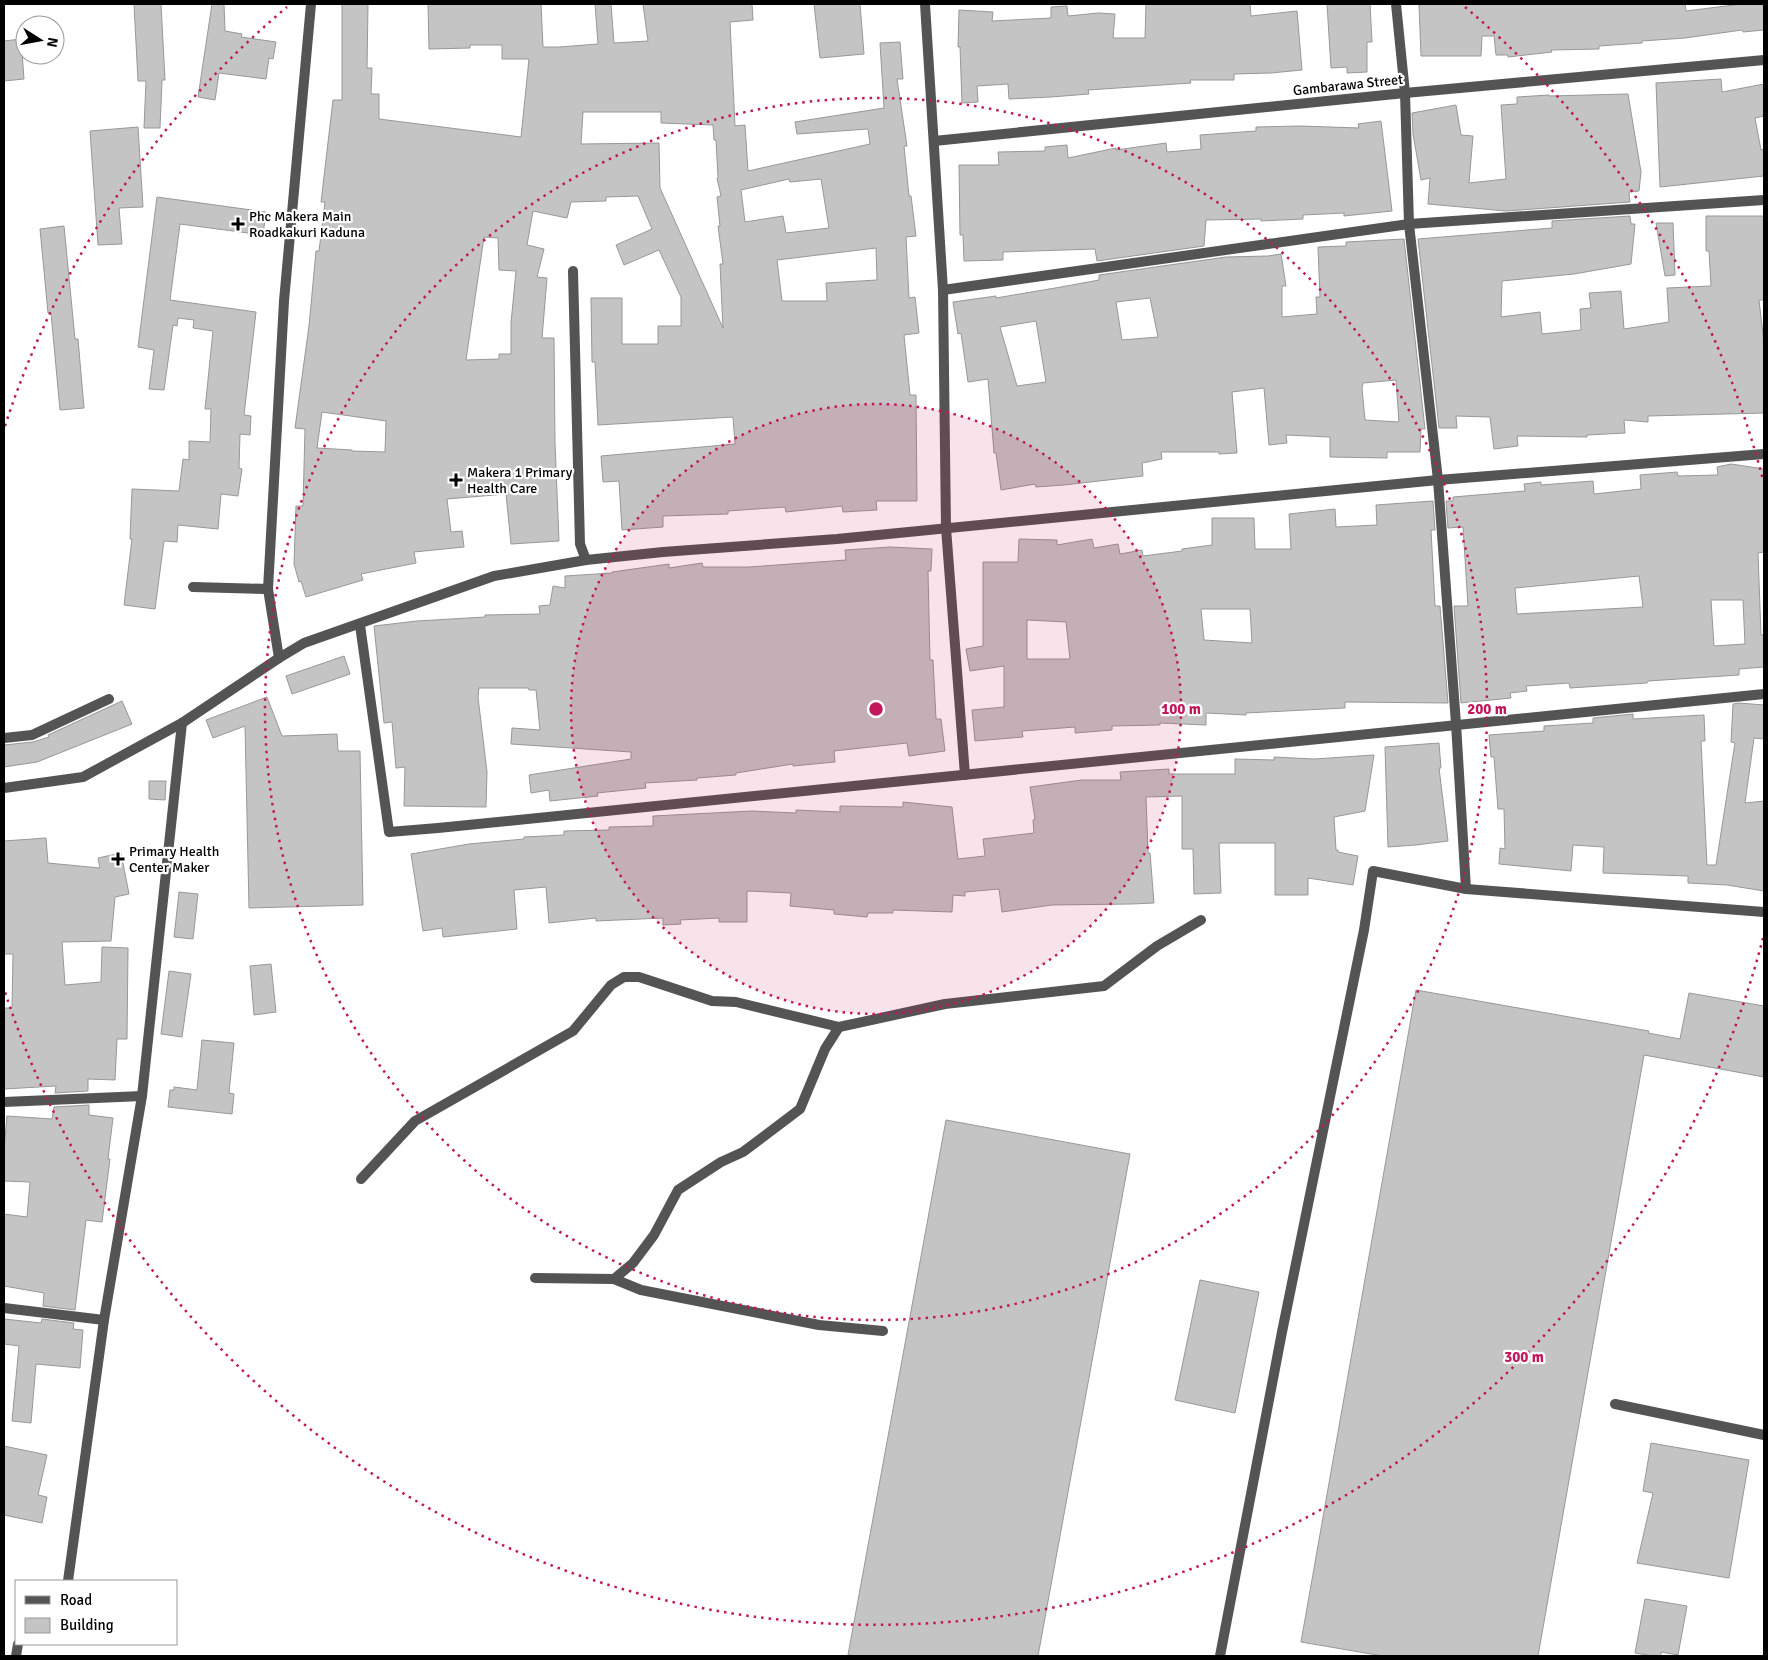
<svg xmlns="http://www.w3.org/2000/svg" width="1768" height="1660" font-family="Signika,sans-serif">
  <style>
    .building { fill: #c4c4c4; stroke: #989898; fill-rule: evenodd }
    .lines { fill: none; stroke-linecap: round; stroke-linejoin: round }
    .service { stroke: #545454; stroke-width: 10 }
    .minor { stroke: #545454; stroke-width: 10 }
    .ring { fill: none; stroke: #c2185b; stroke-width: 2.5; stroke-dasharray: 2.5 5 }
    .poi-dot { fill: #000; stroke: #fff; stroke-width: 2 }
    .labels { text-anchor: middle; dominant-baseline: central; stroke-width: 4.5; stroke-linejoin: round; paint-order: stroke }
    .street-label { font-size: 14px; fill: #000; stroke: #fff }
    .poi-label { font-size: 14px; fill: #000; stroke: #fff; text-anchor: start }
    .centre { fill: #c2185b; stroke: #fff; stroke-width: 2.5 }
    .ring-label { font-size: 15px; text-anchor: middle; font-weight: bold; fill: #c2185b; stroke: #fff; stroke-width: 4.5; stroke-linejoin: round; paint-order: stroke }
  </style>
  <rect width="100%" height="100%" fill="#fff"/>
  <g class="building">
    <path d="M 134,4 L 161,4 L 165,80 L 162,80 L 160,128 L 144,128 L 146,81 L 138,81 Z"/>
    <path d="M 212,4 L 224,4 L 225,31 L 242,34 L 241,37 L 276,42 L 273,59 L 269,58 L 266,79 L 219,73 L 215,100 L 198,97 Z"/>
    <path d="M 342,4 L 368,4 L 367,68 L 372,68 L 371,94 L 379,94 L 379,119 L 521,137 L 529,59 L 502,59 L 502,45 L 470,45 L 470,48 L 429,49 L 428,4 L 541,4 L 543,47 L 559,47 L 598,44 L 595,4 L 611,4 L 614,43 L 648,41 L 643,4 L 752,4 L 753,20 L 730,22 L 735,126 L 745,125 L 748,171 L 870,144 L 868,129 L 797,134 L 795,122 L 884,108 L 880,43 L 900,42 L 903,79 L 897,79 L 907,146 L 904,146 L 909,196 L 911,196 L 916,236 L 906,237 L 909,298 L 915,297 L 919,333 L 904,335 L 910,395 L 916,395 L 917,501 L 876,501 L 877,510 L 843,512 L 842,506 L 786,512 L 785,507 L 728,511 L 728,514 L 663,516 L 663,527 L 622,530 L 619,481 L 603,482 L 601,456 L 735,444 L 733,417 L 598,425 L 595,362 L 592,362 L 591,298 L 622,298 L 622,344 L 658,344 L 658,326 L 681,326 L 681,297 L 659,250 L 624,265 L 616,245 L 652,229 L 638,196 L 606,197 L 606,201 L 571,202 L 567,218 L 533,211 L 527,245 L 544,249 L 537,277 L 547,278 L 542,338 L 554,338 L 555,443 L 559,541 L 511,544 L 506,494 L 447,499 L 451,532 L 462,531 L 464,547 L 414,552 L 416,563 L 361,574 L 363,580 L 306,597 L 301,581 L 299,582 L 294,564 L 296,506 L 303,506 L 305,429 L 295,428 L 309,326 L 316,251 L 319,251 L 325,202 L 321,202 L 333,100 L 342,100 ZM 583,112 L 661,112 L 661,123 L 713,125 L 714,140 L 716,140 L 718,177 L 717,178 L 721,196 L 717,197 L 720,226 L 718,226 L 723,264 L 720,264 L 723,328 L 660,188 L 659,143 L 581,144 ZM 789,179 L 790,182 L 821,179 L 829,228 L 786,233 L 783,216 L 745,222 L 741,190 ZM 484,237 L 498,238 L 499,270 L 516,271 L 511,323 L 511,354 L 499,354 L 499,359 L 466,360 ZM 876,248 L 877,280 L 826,283 L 827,301 L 782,301 L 777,260 ZM 322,412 L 386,421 L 385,452 L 352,451 L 352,450 L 317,448 Z"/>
    <path d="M 814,4 L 860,4 L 864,54 L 820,58 Z"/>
    <path d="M 1146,4 L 1250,4 L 1251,16 L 1297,11 L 1302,70 L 1271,73 L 1234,74 L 1234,80 L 1190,80 L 1191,83 L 1088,90 L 1089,94 L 1051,97 L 1009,99 L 1008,84 L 977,86 L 978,102 L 962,103 L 960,47 L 958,47 L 959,10 L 993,12 L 992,21 L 1051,18 L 1051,7 L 1067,6 L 1068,16 L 1098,13 L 1115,14 L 1113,38 L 1145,38 Z"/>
    <path d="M 1327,4 L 1370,4 L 1372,42 L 1367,42 L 1367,72 L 1347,73 L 1347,67 L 1331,68 Z"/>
    <path d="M 1419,4 L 1685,4 L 1686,11 L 1742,4 L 1764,4 L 1764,30 L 1743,32 L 1742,30 L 1685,38 L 1642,41 L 1642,43 L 1599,46 L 1599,49 L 1551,50 L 1552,52 L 1508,57 L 1508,55 L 1496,55 L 1494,36 L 1482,36 L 1481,56 L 1421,56 Z"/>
    <path d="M 21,39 L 24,79 L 4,81 L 4,41 Z"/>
    <path d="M 1721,79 L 1722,92 L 1764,84 L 1764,116 L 1755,118 L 1761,150 L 1764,149 L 1764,176 L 1660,187 L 1656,83 Z"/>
    <path d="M 1628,94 L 1641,172 L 1639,191 L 1629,192 L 1630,202 L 1506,211 L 1428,204 L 1430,178 L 1421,180 L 1413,134 L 1412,113 L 1456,105 L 1461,135 L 1473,136 L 1469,183 L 1506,179 L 1501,105 L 1517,104 L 1517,97 L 1549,95 L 1549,96 Z"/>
    <path d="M 1381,121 L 1392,211 L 1344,216 L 1344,213 L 1303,215 L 1303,219 L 1261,221 L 1261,219 L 1206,220 L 1204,246 L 1097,261 L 1095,249 L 1003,252 L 1003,260 L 964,261 L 963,235 L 960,235 L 959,165 L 999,165 L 998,152 L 1045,151 L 1045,147 L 1067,145 L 1068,158 L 1116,148 L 1116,150 L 1166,143 L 1167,152 L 1201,149 L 1200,135 L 1256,131 L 1256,127 L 1300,126 L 1359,128 L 1358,124 Z"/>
    <path d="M 138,127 L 143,207 L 119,208 L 122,244 L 98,245 L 90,131 Z"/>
    <path d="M 157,197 L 266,212 L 263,235 L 180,224 L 170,300 L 256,312 L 244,415 L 251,416 L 250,435 L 240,434 L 239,468 L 242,469 L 238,496 L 221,494 L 218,529 L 178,525 L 177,542 L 164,541 L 155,609 L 124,605 L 132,539 L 130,539 L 132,489 L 179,491 L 183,459 L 189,460 L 189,441 L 210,442 L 211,409 L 205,409 L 213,331 L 193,328 L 194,320 L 178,318 L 177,326 L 173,325 L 164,390 L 149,389 L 154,350 L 138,347 Z"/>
    <path d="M 1630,216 L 1631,224 L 1635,224 L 1631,264 L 1574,274 L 1502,281 L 1501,317 L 1540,312 L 1542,334 L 1581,330 L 1580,309 L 1591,308 L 1589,293 L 1621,291 L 1624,329 L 1669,322 L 1667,288 L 1711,286 L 1709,251 L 1706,251 L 1706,216 L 1764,216 L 1764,300 L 1759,300 L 1764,343 L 1764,413 L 1648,416 L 1648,422 L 1624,420 L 1625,433 L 1587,435 L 1587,437 L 1517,436 L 1518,446 L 1494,449 L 1490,417 L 1456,416 L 1457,428 L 1439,428 L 1418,239 L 1552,228 L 1552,221 Z"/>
    <path d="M 1656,223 L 1673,223 L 1675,275 L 1665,276 Z"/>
    <path d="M 64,226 L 75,339 L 78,339 L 84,408 L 60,410 L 51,313 L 48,313 L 40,229 Z"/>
    <path d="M 1404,239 L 1425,429 L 1421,429 L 1420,452 L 1387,452 L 1387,458 L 1330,457 L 1330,437 L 1286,435 L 1287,443 L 1269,445 L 1264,388 L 1232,392 L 1237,453 L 1219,454 L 1219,452 L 1161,452 L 1162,459 L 1142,463 L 1143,476 L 1064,485 L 1036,487 L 1035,484 L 1001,490 L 996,453 L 994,453 L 988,379 L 968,382 L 961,333 L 958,334 L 953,302 L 996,296 L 996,298 L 1061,287 L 1099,280 L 1099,275 L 1226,257 L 1268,256 L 1281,254 L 1286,286 L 1282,286 L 1282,317 L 1317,314 L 1316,297 L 1320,297 L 1318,247 L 1346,246 L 1346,242 ZM 1150,298 L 1158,337 L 1122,340 L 1116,302 ZM 1036,321 L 1046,382 L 1017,386 L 1000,327 ZM 1396,380 L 1399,422 L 1365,420 L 1362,388 L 1363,383 Z"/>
    <path d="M 1731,464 L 1764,469 L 1764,552 L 1758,553 L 1761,635 L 1764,635 L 1764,667 L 1739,669 L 1739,675 L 1648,681 L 1647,683 L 1570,688 L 1569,683 L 1526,686 L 1527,691 L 1510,693 L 1511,698 L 1461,703 L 1454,606 L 1468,606 L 1463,527 L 1448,528 L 1446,501 L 1453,501 L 1453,497 L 1525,491 L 1524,484 L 1541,482 L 1541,485 L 1593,481 L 1594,494 L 1641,489 L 1640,475 L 1677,472 L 1678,476 L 1718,475 L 1717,467 ZM 1639,576 L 1643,607 L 1517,614 L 1515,588 ZM 1711,600 L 1743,600 L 1745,644 L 1714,646 Z"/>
    <path d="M 1433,501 L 1435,530 L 1431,530 L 1435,606 L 1440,606 L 1448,703 L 1345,702 L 1345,708 L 1246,713 L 1246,715 L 1206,713 L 1206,725 L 1160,723 L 1160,725 L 1112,726 L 1112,730 L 1075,733 L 1075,727 L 1022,731 L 1023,737 L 975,741 L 972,710 L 1004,707 L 1004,666 L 970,671 L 966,649 L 983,646 L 983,562 L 1018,562 L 1019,539 L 1057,540 L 1057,545 L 1092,539 L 1094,548 L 1118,544 L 1120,554 L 1142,550 L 1143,556 L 1182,551 L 1182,549 L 1212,545 L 1212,518 L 1254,518 L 1255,549 L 1291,549 L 1289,514 L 1335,509 L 1336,527 L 1377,525 L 1376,505 ZM 1201,609 L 1250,609 L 1252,643 L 1204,640 ZM 1027,620 L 1066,622 L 1070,659 L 1027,659 Z"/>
    <path d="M 890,547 L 932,549 L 931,571 L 928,571 L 930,660 L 933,660 L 936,719 L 941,719 L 945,751 L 909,756 L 907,743 L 834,751 L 835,762 L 793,766 L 793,764 L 736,773 L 736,775 L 697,778 L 697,780 L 645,783 L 646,788 L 597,793 L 598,796 L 550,801 L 549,790 L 531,793 L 529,775 L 631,759 L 631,752 L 511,744 L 512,728 L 540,730 L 536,690 L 529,690 L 528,688 L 479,688 L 478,697 L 487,772 L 486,807 L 404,806 L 405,767 L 396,768 L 392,722 L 384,723 L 374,626 L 417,621 L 485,617 L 485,615 L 540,614 L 539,606 L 550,605 L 553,586 L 565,588 L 565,576 L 612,573 L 612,572 L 669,564 L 669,568 L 702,563 L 703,567 L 749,567 L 846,560 L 845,550 Z"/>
    <path d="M 344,656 L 350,674 L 292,694 L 286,676 Z"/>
    <path d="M 267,697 L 282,736 L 337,734 L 338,751 L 360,751 L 363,905 L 249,908 L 245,726 L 213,738 L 206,720 Z"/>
    <path d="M 122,701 L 132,724 L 37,762 L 4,767 L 4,745 L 33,742 L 49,737 L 48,735 Z"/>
    <path d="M 1739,703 L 1764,705 L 1764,739 L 1754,738 L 1745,803 L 1764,801 L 1764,891 L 1727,885 L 1688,883 L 1688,876 L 1603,873 L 1604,847 L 1573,845 L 1571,871 L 1499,864 L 1500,848 L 1505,849 L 1504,809 L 1498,809 L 1494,757 L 1491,757 L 1489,735 L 1544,731 L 1544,726 L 1593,723 L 1593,718 L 1633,714 L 1633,719 L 1704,715 L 1705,741 L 1701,741 L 1707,865 L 1716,865 L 1735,743 L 1731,742 L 1733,704 Z"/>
    <path d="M 1439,743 L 1441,768 L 1439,768 L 1448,841 L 1416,845 L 1388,847 L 1385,747 Z"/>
    <path d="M 1374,755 L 1365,811 L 1334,817 L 1336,850 L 1338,850 L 1338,852 L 1358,856 L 1353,885 L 1308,878 L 1308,895 L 1275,895 L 1275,843 L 1219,843 L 1221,893 L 1194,894 L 1193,849 L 1182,849 L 1182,796 L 1146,797 L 1148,853 L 1150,853 L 1154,903 L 1131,904 L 1052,905 L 1002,912 L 999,889 L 965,892 L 965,896 L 953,895 L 952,912 L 893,910 L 893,913 L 868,913 L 867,917 L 834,914 L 834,910 L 790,906 L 791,893 L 747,891 L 747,922 L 719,922 L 719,918 L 680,920 L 681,924 L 663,925 L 663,918 L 596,921 L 596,918 L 549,923 L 546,887 L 514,890 L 517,929 L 443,937 L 442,928 L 423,931 L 411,854 L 469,844 L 524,839 L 524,837 L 564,835 L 564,831 L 609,830 L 609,827 L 653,826 L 653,816 L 752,811 L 796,813 L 796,810 L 840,812 L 840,806 L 903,807 L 903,802 L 952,807 L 958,859 L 985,856 L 983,839 L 1034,833 L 1033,820 L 1035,819 L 1030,787 L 1082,780 L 1121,780 L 1120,772 L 1169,769 L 1169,774 L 1235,774 L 1235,759 L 1274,760 L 1274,757 L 1314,759 Z"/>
    <path d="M 149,781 L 166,781 L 165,800 L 149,799 Z"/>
    <path d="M 46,838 L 48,863 L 100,868 L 98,858 L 121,853 L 129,894 L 115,897 L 111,941 L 62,942 L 65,985 L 101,982 L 102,947 L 128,948 L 127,1039 L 117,1039 L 115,1080 L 88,1079 L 88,1091 L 55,1093 L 56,1086 L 4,1089 L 4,1008 L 12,1008 L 13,954 L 4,954 L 4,841 Z"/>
    <path d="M 179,892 L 198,894 L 193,939 L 174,937 Z"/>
    <path d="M 271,964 L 276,1012 L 254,1015 L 250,966 Z"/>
    <path d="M 169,971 L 191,974 L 182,1037 L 161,1034 Z"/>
    <path d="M 1416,990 L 1649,1031 L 1648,1033 L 1680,1039 L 1689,993 L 1764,1006 L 1764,1077 L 1644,1055 L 1538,1656 L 1383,1656 L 1301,1642 Z"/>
    <path d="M 202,1040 L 234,1043 L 229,1093 L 234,1094 L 232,1114 L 168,1107 L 170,1090 L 174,1090 L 174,1087 L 197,1090 Z"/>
    <path d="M 89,1105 L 89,1115 L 113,1118 L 108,1159 L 110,1159 L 102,1222 L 86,1220 L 75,1310 L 43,1306 L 44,1293 L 4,1286 L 4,1214 L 27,1217 L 30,1182 L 4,1181 L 4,1150 L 7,1116 L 52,1119 L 54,1107 Z"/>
    <path d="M 946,1120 L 1130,1154 L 1038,1656 L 857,1656 L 848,1655 Z"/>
    <path d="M 1200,1280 L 1259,1292 L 1235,1413 L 1175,1400 Z"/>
    <path d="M 4,1319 L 41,1323 L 42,1319 L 74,1323 L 73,1329 L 83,1330 L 80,1368 L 36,1364 L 31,1423 L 12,1421 L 19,1346 L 4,1344 Z"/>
    <path d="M 1651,1443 L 1749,1460 L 1729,1578 L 1637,1563 L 1653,1493 L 1643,1491 Z"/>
    <path d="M 4,1446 L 47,1455 L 38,1495 L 47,1497 L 42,1523 L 4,1515 Z"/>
    <path d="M 1645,1599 L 1687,1606 L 1678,1655 L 1661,1652 L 1661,1656 L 1653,1656 L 1635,1653 Z"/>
  </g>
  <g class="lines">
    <path class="service" d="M 4,738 L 32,735 L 109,699"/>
    <g class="minor">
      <path d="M 925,4 L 943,290 L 946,528 L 965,775"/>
      <path d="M 1396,4 L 1405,93 L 1409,224 L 1438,480 L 1456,724 L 1466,889"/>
      <path d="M 934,141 L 1405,93 L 1764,60"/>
      <path d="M 573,271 L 580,544 L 586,560"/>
      <path d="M 943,290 L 1409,224 L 1764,200"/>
      <path d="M 193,587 L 268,589"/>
      <path d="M 360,625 L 389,832 L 438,828 L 1764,694"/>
      <path d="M 279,658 L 268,589 L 284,301 L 311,4"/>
      <path d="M 4,788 L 83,777 L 182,723 L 279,658 L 304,643 L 494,576 L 586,560 L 663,552 L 837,539 L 1438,480 L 1764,454"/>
      <path d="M 839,1027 L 825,1049 L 800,1109 L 743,1152 L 721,1162 L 678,1190 L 654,1235 L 633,1263 L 614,1279 L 641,1290 L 819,1325 L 883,1331"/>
      <path d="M 4,1102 L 142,1096"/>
      <path d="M 361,1179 L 415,1121 L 573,1031 L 611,985 L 624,977 L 639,977 L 712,1001 L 736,1002 L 839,1027 L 945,1004 L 1104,986 L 1157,946 L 1201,920"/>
      <path d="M 535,1278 L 614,1279"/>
      <path d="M 4,1308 L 104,1320"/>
      <path d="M 1615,1404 L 1764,1435"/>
      <path d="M 68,1581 L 104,1320 L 142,1096 L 182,723"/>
      <path d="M 16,1656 L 18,1644"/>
      <path d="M 1220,1656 L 1282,1332 L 1364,930 L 1373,871 L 1466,889 L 1764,912"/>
    </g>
  </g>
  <circle cx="876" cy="709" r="305" fill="#c2185b" fill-opacity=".12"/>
  <g class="ring">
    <circle cx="876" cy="709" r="305"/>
    <circle cx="876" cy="709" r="611"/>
    <path d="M1763 938A916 916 0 0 1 5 992M5 426A916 916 0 0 1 287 7M1465 7A916 916 0 0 1 1763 480"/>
  </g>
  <g class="poi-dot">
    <path d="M235.5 216.5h5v5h5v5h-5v5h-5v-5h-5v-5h5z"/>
    <path d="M453.5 472.5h5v5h5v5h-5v5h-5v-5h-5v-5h5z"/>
    <path d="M115.5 851.5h5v5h5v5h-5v5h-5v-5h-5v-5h5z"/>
  </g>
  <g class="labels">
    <g class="street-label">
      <text transform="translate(1348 85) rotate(-6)">Gambarawa Street</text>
    </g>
    <g class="poi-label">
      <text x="249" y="216">Phc Makera Main<tspan x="249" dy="16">Roadkakuri Kaduna</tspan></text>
      <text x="467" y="472">Makera 1 Primary<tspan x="467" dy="16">Health Care</tspan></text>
      <text x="129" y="851">Primary Health<tspan x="129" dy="16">Center Maker</tspan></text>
    </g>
  </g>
  <circle cx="876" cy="709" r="8" class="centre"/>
  <g class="ring-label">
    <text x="1181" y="714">100 m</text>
    <text x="1487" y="714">200 m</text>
    <text x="1524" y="1362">300 m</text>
  </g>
  <rect width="1768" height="1660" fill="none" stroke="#000000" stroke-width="10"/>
  <rect x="15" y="1580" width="162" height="65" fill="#ffffff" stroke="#999999"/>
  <rect x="25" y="1596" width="25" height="8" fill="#545454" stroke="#999999"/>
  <text x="60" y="1605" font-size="15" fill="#000000">Road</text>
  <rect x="25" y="1618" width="25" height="15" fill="#c4c4c4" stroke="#999999"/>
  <text x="60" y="1630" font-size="15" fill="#000000">Building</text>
  <g transform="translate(40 40) rotate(101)"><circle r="24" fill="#ffffff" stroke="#999999"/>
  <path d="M0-4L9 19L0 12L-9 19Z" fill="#000000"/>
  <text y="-8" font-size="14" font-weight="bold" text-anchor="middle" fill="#000000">N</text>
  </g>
</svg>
